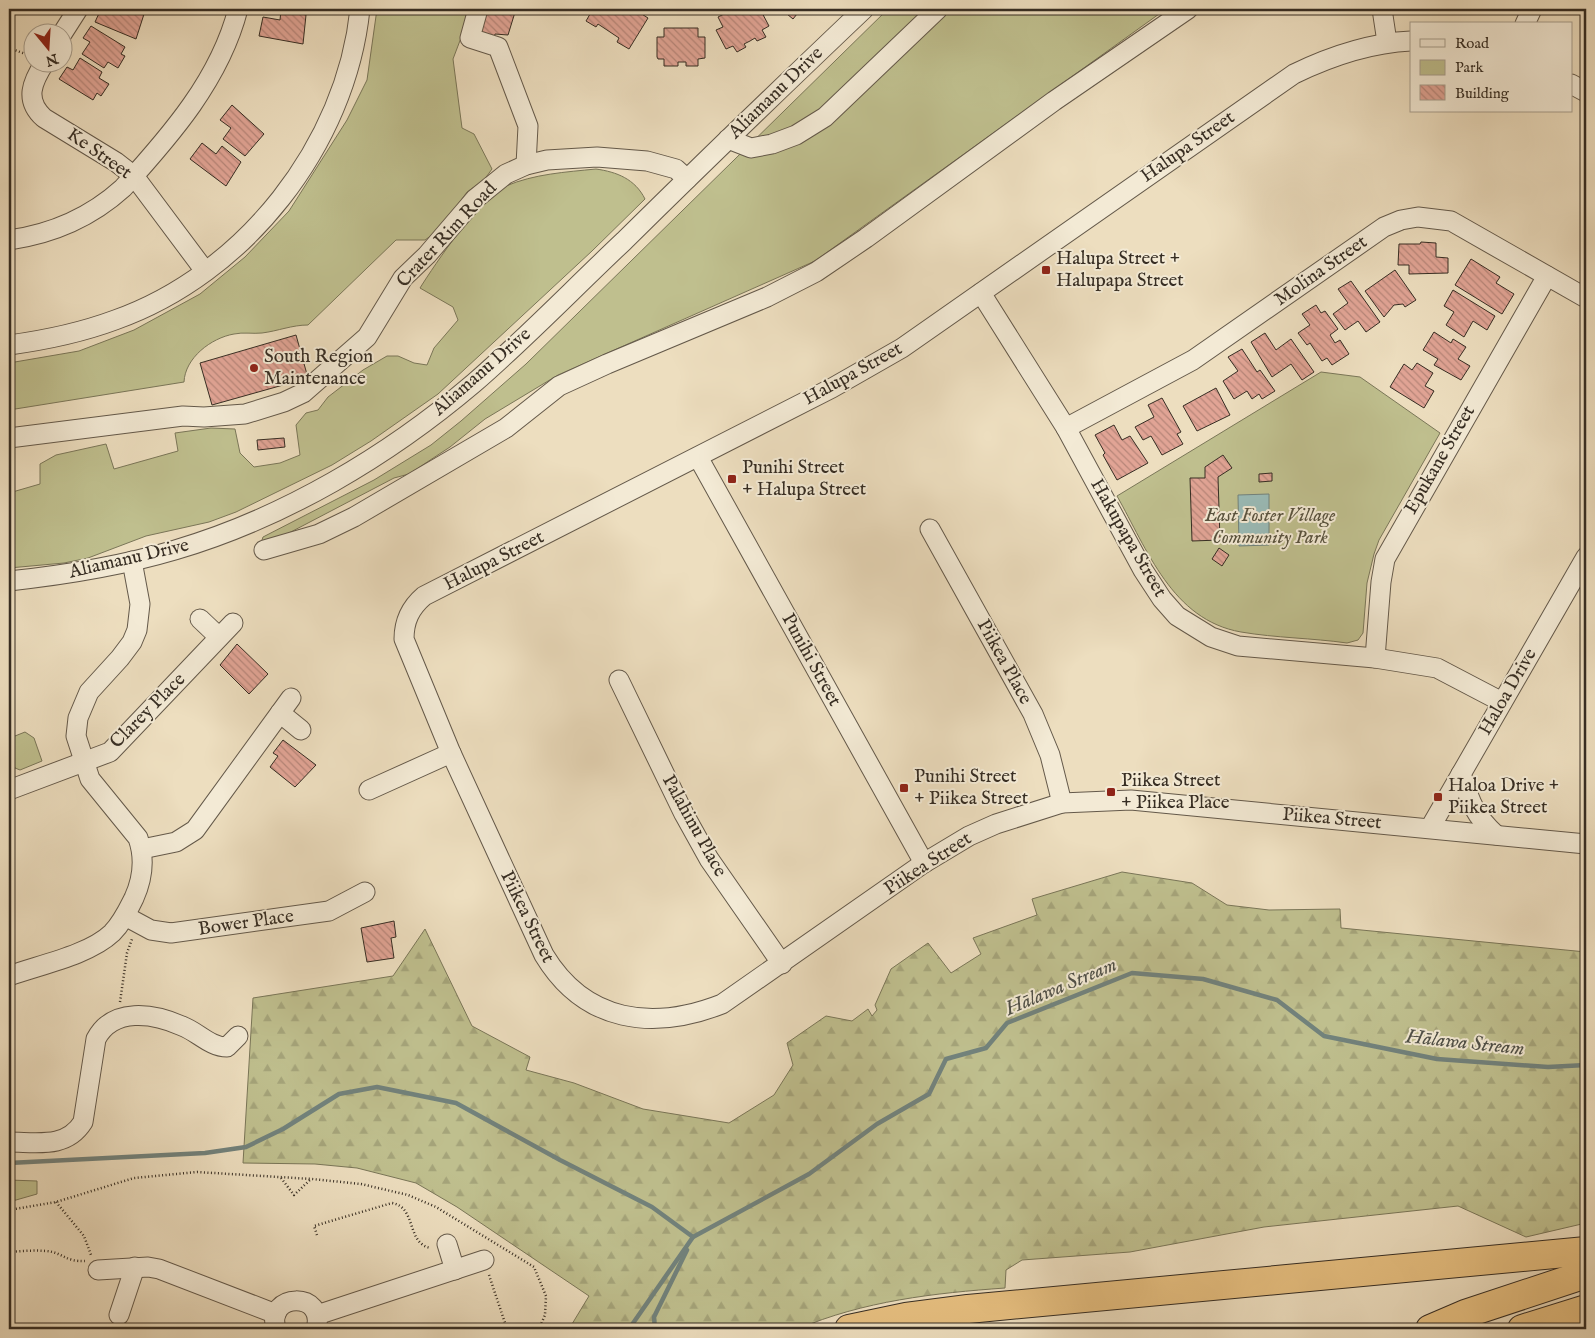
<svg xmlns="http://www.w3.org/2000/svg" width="1595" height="1338" font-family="'IM FELL English',serif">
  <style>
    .green { fill: #bfbf8e; stroke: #7a7658 }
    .forest { fill: url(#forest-firs); stroke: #7a7658 }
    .water { fill: #9abbb7; stroke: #72827c }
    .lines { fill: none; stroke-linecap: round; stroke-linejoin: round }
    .stream { stroke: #72827c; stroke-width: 4.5 }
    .building { fill: url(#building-back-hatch); stroke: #362d23 }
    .minor-casing { stroke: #64594a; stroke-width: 21 }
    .highway-casing { stroke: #362d23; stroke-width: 30 }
    .path { stroke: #362d23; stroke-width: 2.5; stroke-dasharray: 1 2.5; stroke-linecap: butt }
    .minor { stroke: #f3ead5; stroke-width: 19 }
    .highway { stroke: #e6bf80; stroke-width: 28 }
    .poi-dot { fill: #8f2418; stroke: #f3ead5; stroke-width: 2 }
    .labels { text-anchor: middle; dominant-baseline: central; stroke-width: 4; stroke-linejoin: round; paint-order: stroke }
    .street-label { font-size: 19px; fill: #362d23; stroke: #f3ead5 }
    .poi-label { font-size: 19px; fill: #362d23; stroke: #f3ead5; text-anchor: start }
    .park-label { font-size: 19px; font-style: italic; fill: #58523e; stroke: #f3ead5 }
    .water-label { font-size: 20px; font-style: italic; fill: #4f5048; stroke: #f3ead5 }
  </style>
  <defs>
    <pattern id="forest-firs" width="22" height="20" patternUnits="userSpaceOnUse" patternTransform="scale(1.25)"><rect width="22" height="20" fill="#bfbf8e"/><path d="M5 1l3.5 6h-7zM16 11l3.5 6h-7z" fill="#a5a47a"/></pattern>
    <pattern id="building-back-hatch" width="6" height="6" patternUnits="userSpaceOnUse" patternTransform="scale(1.25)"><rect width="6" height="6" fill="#e1a495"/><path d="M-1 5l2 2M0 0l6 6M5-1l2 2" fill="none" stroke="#b78679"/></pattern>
  </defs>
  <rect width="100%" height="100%" fill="#eddebf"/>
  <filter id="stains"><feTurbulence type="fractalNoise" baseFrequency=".004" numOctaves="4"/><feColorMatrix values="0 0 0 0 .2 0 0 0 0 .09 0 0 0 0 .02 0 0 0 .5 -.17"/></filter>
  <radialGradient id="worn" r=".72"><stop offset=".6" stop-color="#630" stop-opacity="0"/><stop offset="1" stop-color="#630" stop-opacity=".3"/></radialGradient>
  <g class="green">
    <path d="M 377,9 L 472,9 L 453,59 L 462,128 L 474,134 L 492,169 L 484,180 L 467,192 L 439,230 L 425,240 L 396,240 L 308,325 C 292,325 278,331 262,333 C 253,334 243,332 234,334 C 211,338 185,358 184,382 L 9,410 L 9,363 L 79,351 L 134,330 L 200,294 L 245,257 L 289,211 L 347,120 L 367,80 Z"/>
    <path d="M 888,9 L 1166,9 L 815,261 L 558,375 L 485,419 L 450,447 L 409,474 L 394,478 L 287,534 L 261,543 L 263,537 L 374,480 L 431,445 L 461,421 L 526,364 Z"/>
    <path d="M 596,169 C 617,172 635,179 645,199 L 592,251 L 438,394 L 371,441 L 332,465 L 236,512 L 209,522 L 146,536 L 88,558 L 64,563 L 9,568 L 9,493 L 40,484 L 40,464 L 56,455 L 106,444 L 114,469 L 178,451 L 175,433 L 211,428 L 235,429 L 240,453 L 254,467 L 280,463 L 300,455 L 296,425 L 306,413 L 318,410 L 328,397 L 363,370 L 387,356 L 398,356 L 414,363 L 427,365 L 434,348 L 458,320 L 453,307 L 420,288 C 435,264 481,196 506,186 C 534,174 566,172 596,169 Z"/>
    <path d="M 1321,372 L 1360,377 L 1440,433 L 1379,540 L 1374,554 L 1367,583 L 1363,633 L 1358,640 L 1347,643 C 1312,638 1276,638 1241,632 C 1172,620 1147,549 1117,496 Z"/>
    <path d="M 25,732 L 34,738 L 42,761 L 20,770 L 15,768 C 11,757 7,749 10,738 Z"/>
    <path d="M 9,1180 L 37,1181 L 37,1194 L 9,1202 Z"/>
  </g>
  <path class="forest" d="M 1122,872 L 1192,883 L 1227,905 L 1269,910 L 1340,909 L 1341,928 L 1586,952 L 1586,1223 L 1526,1237 L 1458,1206 L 1264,1227 L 1130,1252 L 1022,1260 L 1006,1270 L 1005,1288 C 935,1293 863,1301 798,1329 L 569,1329 L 589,1296 L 457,1207 L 416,1183 L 357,1168 L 315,1164 L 243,1163 L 253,998 L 393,976 L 425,929 L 472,1026 L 530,1057 L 526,1070 L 574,1083 L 643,1109 L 729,1123 L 774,1095 L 793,1065 L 787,1043 L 826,1016 L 852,1021 L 868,1009 L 872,1016 L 877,1010 L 875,1005 L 891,969 L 928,943 L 951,973 L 981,954 L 973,938 L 1037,915 L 1032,899 Z"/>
  <path class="water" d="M 1269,494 L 1269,545 L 1239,546 L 1238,495 Z"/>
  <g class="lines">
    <g class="stream">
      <path d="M 9,1163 L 205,1153 L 246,1147 L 283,1129 L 339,1094 L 377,1087 L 456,1103 L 560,1160 L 652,1207 L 693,1237"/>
      <path d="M 629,1329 L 693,1237 L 809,1174 L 877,1124 L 929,1094 L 946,1059 L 986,1048 L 1007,1023 L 1132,973 L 1203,979 L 1277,1000 L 1324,1036 L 1437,1059 L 1548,1067 L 1586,1065"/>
      <path d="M 655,1329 L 654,1317 L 687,1250"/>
    </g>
  </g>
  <g class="building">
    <path d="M 101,9 L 139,9 L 145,11 L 136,39 L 95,22 Z"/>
    <path d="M 485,9 L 516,9 L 508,35 L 495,34 L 493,42 L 477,37 Z"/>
    <path d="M 593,9 L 625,9 L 634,14 L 637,11 L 648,18 L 629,49 L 617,42 L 619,38 L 598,24 L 596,27 L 586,21 Z"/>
    <path d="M 734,9 L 751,9 L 752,11 L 760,9 L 769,26 L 762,30 L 766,37 L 757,41 L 755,38 L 750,41 L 744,44 L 746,47 L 737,52 L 733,46 L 726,49 L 716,30 L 723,27 L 718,17 Z"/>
    <path d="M 781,9 L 801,9 L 793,19 Z"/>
    <path d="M 281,10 L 306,15 L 303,44 L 259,36 L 263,17 L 280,20 Z"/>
    <path d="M 91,26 L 125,47 L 121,54 L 125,56 L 118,68 L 108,62 L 104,68 L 82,54 L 90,42 L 83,38 Z"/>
    <path d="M 664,28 L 698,28 L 698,37 L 705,37 L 705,58 L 698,59 L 698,66 L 686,66 L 686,62 L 678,62 L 678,66 L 664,66 L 664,59 L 658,59 L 657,57 L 657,37 L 664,37 Z"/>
    <path d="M 80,58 L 102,72 L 99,78 L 109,84 L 101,96 L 97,93 L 93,100 L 59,79 L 67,67 L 73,70 Z"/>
    <path d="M 232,105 L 264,134 L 245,156 L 223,139 L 231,128 L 220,120 Z"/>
    <path d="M 202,143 L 216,154 L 222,146 L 241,162 L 226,186 L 190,159 Z"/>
    <path d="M 1421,242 L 1436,243 L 1436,257 L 1448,258 L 1448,273 L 1409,274 L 1409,265 L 1398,265 L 1399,244 L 1420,244 Z"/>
    <path d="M 1471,259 L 1500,277 L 1496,283 L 1514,294 L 1502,314 L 1455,285 Z"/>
    <path d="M 1395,270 L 1416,300 L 1405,307 L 1403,304 L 1394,305 L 1384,317 L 1365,291 Z"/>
    <path d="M 1351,281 L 1380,322 L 1366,332 L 1358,321 L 1345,330 L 1333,314 L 1348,303 L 1338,289 Z"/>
    <path d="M 1453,290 L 1495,316 L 1487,330 L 1473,321 L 1464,337 L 1446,325 L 1454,312 L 1444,306 Z"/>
    <path d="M 1316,305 L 1321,313 L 1325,311 L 1338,329 L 1330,335 L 1335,343 L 1340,340 L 1349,354 L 1332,365 L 1327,358 L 1322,361 L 1310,343 L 1307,345 L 1298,333 L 1310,325 L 1302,314 Z"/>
    <path d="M 1434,332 L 1451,343 L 1453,339 L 1466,347 L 1458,359 L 1470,366 L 1461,380 L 1434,365 L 1438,359 L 1423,350 Z"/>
    <path d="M 1265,333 L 1276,350 L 1291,339 L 1314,372 L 1302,380 L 1291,364 L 1272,377 L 1251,342 Z"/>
    <path d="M 296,335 L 308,378 L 212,405 L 200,363 Z"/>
    <path d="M 1242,349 L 1257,372 L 1260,370 L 1275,391 L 1262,399 L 1259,394 L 1252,399 L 1247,391 L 1234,399 L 1223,381 L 1238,371 L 1228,357 Z"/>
    <path d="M 1417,363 L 1433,373 L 1425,386 L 1434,391 L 1424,408 L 1390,387 L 1404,364 L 1412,370 Z"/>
    <path d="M 1216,388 L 1230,415 L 1197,431 L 1183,406 Z"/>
    <path d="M 1162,398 L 1181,432 L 1177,434 L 1183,444 L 1162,455 L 1151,436 L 1143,440 L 1135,427 L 1154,417 L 1148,405 Z"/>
    <path d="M 1114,425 L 1122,440 L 1130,436 L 1148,463 L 1117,480 L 1103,455 L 1105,453 L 1095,435 Z"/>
    <path d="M 284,438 L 285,447 L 258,450 L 257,440 Z"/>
    <path d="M 1223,455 L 1232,468 L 1218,477 L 1220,540 L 1192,541 L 1190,478 L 1205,478 L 1205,467 Z"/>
    <path d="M 1272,473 L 1272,481 L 1259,482 L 1259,474 Z"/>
    <path d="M 1219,548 L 1229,555 L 1222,566 L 1212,559 Z"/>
    <path d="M 237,644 L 268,674 L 249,694 L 220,665 Z"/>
    <path d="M 283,740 L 316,765 L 295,787 L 270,767 L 278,756 L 273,753 Z"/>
    <path d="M 394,921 L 396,937 L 391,938 L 394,958 L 367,962 L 361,928 Z"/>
  </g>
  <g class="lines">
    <defs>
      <g id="minor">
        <path d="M 478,9 L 470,38 L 498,47 L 528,126 L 526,165"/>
        <path d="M 1382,9 L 1387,42"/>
        <path d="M 1525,24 L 1532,9"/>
        <path d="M 62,34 L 78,9"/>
        <path d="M 1411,41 C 1369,43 1331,56 1294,74 L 902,348 L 832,388 L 424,596 C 410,608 404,621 404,639 L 451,753 L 544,955 C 585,1023 653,1031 722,1004 L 924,863 L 969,836 L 996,824 L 1062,803 L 1131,800 L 1586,844"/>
        <path d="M 45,62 C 32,82 24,100 44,118 L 116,162 L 134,176 L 205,271"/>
        <path d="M 1571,84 L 1586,92"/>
        <path d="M 728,139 L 751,148 L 772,144 L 796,135 L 825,117 L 938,9"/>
        <path d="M 9,240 C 52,234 91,217 123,188 C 171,135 220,79 238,9"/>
        <path d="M 981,293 L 1066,428 L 1143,570 L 1162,599 L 1177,616 L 1211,637 L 1238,646 L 1375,658 L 1437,668 L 1502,702"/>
        <path d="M 9,345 C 46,340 80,333 115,320 C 245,274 346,145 360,9"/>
        <path d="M 1066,428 L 1193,360 L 1384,227 L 1401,220 L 1418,217 L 1451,221 L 1586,298"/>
        <path d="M 9,438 L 183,416 L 204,417 L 245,414 L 284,402 L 303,393 L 367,337 L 403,278 L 427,255 L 475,199 L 506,174 L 526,165 L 547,160 L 597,157 L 647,161 L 676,169 L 687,179"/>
        <path d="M 698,457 L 924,863"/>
        <path d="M 930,529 L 1033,714 L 1050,755 L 1062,803"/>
        <path d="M 264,550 L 319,534 L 354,517 L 506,428 L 559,386 L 607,364 L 767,297 L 816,272 L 866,238 L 1054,101 L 1188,9"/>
        <path d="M 9,581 C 65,575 121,566 175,550 C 284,518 388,456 474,383 C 526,338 574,288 624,241 C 703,163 783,86 864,9"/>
        <path d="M 200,619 L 219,637"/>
        <path d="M 1375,658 L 1381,582 L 1385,559 L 1547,276"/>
        <path d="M 619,680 L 684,814 L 709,859 L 782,964"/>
        <path d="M 280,713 L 301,730"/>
        <path d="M 1461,774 C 1470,801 1474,815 1496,835"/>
        <path d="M 9,790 L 110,752 L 233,623"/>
        <path d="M 369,790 L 451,753"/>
        <path d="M 1430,828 L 1586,557"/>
        <path d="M 142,849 L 176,842 L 195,830 L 291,698"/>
        <path d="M 125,916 L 151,930 L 171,933 L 329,911 L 365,892"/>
        <path d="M 9,976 C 39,965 89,955 112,933 C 122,923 128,910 134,898 C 143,878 145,858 138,838 L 90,779 L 76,736 L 78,718 L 89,692 L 120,658 L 132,642 L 137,630 L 140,604 L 132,561"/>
        <path d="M 9,1142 C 37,1142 66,1149 83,1122 L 96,1039 C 113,1007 153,1013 182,1026 C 198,1032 210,1047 227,1047 L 238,1036"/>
        <path d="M 447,1244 L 455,1270"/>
        <path d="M 98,1270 L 148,1267 L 159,1269 L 276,1314"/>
        <path d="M 119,1315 L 135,1267"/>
        <path d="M 317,1315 L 484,1260"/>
        <path d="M 276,1329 C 265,1292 327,1291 316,1329"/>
      </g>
      <g id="highway">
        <path d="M 849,1329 L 906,1317 L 968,1309 L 1586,1251"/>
        <path d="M 1430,1329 L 1465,1314 L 1586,1274"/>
        <path d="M 1522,1329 L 1586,1309"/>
      </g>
    </defs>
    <use href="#minor" class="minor-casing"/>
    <use href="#highway" class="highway-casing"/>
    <g class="path">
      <path d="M 9,48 L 31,56"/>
      <path d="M 120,1002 L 127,953 L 132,939"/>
      <path d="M 281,1178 L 294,1195 L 311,1179"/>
      <path d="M 56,1202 L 84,1236 L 91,1255"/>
      <path d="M 9,1210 L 56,1202 L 134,1178 L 197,1172 L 312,1179 L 361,1184 L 408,1195 L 436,1207 L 534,1267 L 546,1296 L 545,1315 L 539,1329"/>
      <path d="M 317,1235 L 314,1226 L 392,1203 C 417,1207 406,1244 431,1248"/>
      <path d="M 9,1252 C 21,1251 34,1250 46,1251 C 62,1252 65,1262 85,1261"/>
      <path d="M 489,1275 L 507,1329"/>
    </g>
    <use href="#minor" class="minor"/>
    <use href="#highway" class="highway"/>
  </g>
  <g class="poi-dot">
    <rect x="1041" y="265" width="10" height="10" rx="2.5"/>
    <circle cx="254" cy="368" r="5"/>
    <rect x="727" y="474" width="10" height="10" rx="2.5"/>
    <rect x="899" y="783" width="10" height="10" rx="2.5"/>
    <rect x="1106" y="787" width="10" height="10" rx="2.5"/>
    <rect x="1433" y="792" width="10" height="10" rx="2.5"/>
  </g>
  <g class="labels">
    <g class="street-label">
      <text transform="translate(776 93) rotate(-44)">Aliamanu Drive</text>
      <text transform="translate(1188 147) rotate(-35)">Halupa Street</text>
      <text transform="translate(99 154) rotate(35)">Ke Street</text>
      <text transform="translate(447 235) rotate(-47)">Crater Rim Road</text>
      <text transform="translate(1321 271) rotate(-35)">Molina Street</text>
      <text transform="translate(482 372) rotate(-41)">Aliamanu Drive</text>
      <text transform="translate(853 374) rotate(-29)">Halupa Street</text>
      <text transform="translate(1440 460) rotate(-60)">Epukane Street</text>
      <text transform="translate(1128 538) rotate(60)">Hakupapa Street</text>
      <text transform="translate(129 559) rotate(-13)">Aliamanu Drive</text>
      <text transform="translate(494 561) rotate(-27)">Halupa Street</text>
      <text transform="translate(811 660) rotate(61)">Punihi Street</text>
      <text transform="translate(1004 662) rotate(61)">Piikea Place</text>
      <text transform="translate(1508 692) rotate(-60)">Haloa Drive</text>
      <text transform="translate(148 711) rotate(-45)">Clarey Place</text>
      <text transform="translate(1332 819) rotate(5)">Piikea Street</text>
      <text transform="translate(694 826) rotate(61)">Palahinu Place</text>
      <text transform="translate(928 864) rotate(-33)">Piikea Street</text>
      <text transform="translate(527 917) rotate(64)">Piikea Street</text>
      <text transform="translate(246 923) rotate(-8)">Bower Place</text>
    </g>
    <g class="poi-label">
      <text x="1056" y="259">Halupa Street +<tspan x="1056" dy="22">Halupapa Street</tspan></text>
      <text x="264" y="357">South Region<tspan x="264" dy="22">Maintenance</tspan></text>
      <text x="742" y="468">Punihi Street<tspan x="742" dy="22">+ Halupa Street</tspan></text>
      <text x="914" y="777">Punihi Street<tspan x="914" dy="22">+ Piikea Street</tspan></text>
      <text x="1121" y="781">Piikea Street<tspan x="1121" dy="22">+ Piikea Place</tspan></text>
      <text x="1448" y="786">Haloa Drive +<tspan x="1448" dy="22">Piikea Street</tspan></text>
    </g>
    <g class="park-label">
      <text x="1270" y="516">East Foster Village<tspan x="1270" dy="22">Community Park</tspan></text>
    </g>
    <g class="water-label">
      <text transform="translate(1061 987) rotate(-23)">Hālawa Stream</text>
      <text transform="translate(1465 1043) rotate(6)">Hālawa Stream</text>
    </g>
  </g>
  <rect width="1595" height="1338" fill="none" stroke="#eddebf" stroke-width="30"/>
  <rect x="10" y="10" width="1575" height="1318" fill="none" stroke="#362d23" stroke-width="2.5"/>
  <rect x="15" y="15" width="1565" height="1308" fill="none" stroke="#362d23"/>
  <rect x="1410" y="22" width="162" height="90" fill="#f3ead5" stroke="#a79e8e"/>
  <rect x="1420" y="39" width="25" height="8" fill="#f3ead5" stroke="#a79e8e"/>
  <text x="1455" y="48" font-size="15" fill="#362d23">Road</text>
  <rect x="1420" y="60" width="25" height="15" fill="#bfbf8e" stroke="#a79e8e"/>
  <text x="1455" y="72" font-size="15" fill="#362d23">Park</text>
  <rect x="1420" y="85" width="25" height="15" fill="url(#building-back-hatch)" stroke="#a79e8e"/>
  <text x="1455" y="98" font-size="15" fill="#362d23">Building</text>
  <g transform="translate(48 48) rotate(162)"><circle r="24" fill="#f3ead5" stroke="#a79e8e"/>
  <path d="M0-4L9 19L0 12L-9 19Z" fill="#8f2418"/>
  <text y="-8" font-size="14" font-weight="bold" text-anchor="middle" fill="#362d23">N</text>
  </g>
  <rect width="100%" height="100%" filter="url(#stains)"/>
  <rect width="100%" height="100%" fill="url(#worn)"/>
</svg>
